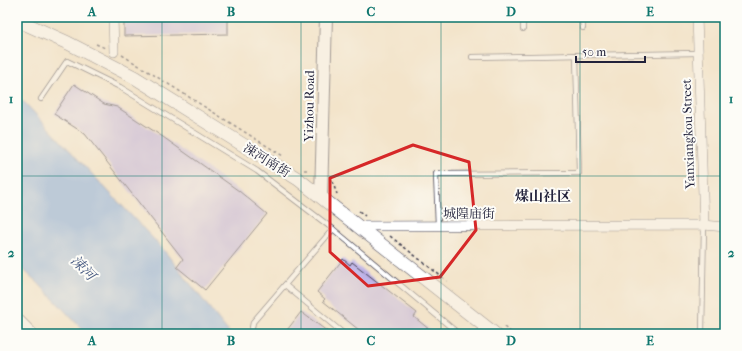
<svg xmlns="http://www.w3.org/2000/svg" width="742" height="351" font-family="'IM FELL French Canon','Noto Serif SC',serif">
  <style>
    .water { fill: #7dabe7; stroke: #506691 }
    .building { fill: #b8ace5 }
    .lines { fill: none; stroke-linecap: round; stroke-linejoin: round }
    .service-casing { stroke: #413f50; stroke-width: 6 }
    .minor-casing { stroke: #413f50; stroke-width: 10 }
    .tertiary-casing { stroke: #413f50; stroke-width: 14 }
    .secondary-casing { stroke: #413f50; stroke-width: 14 }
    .path { stroke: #413f50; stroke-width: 1.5; stroke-dasharray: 3 3; stroke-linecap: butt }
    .service { stroke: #fff; stroke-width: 4.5 }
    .minor { stroke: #fff; stroke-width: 9 }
    .tertiary { stroke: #fff; stroke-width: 12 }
    .secondary { stroke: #fff; stroke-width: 13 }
    .marked { fill: none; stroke: #d62828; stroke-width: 3; stroke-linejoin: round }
    .grid { fill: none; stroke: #0f766e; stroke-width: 1; stroke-opacity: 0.55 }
    .labels { text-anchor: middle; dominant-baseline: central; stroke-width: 4; stroke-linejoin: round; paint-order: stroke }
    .street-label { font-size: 13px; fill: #22223b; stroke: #fdfcf7 }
    .neighbourhood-label { font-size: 14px; font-weight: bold; fill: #22223b; stroke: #fdfcf7 }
    .water-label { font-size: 14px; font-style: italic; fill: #465980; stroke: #fdfcf7 }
    .neatline { fill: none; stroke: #0f766e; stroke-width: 1.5 }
    .grid-label { font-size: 13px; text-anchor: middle; font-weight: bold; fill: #0f766e }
  </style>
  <rect width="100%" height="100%" fill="#fdfcf7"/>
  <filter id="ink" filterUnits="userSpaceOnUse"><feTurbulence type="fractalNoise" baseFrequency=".025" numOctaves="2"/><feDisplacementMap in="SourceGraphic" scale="8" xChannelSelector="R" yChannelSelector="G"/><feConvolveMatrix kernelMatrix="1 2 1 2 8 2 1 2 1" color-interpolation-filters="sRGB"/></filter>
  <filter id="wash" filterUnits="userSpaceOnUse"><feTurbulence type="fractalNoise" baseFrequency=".012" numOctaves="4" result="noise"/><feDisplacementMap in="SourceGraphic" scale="16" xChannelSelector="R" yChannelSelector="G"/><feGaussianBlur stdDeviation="0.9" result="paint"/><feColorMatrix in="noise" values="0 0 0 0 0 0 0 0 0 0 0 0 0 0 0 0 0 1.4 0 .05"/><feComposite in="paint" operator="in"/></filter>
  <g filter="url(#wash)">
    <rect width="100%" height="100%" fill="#f3e4ca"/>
    <path class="water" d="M 17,98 L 25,103 L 162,248 L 230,334 L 87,334 L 38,283 L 17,264 Z"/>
    <g id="blocks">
      <g class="building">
        <path d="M 124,17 L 228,17 L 228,34 L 124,36 Z"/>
        <path d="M 74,84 L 104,104 L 117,107 L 163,137 L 239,191 L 267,214 L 205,290 L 177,267 L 183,259 L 85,134 L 54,114 Z"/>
        <path d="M 343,259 L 350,265 L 352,262 L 417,313 L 414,317 L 435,334 L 364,334 L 323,301 L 325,299 L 317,292 Z"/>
        <path d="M 301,312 L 331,334 L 284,334 Z"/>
      </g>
    </g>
  </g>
  <g filter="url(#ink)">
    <use href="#blocks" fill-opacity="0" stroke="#413f50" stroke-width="1"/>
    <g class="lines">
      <defs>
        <g id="service">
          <path d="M 523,17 L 523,29"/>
          <path d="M 582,17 L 583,28"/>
          <path d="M 472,57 L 698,53"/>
          <path d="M 41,99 L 67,61 L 120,87 L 257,171 L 333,229 L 459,334"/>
          <path d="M 438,226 L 436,174 L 579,173 L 576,55"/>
          <path d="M 285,285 L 344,334"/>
          <path d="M 251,334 L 253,322 L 333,229"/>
          <path d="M 702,334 L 704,225"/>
        </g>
        <g id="minor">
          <path d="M 113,17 L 114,52"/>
          <path d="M 697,17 L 704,225"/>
          <path d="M 358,226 L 704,225 L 725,227"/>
        </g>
        <path id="tertiary" d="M 321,196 L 326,17"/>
        <g id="secondary">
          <path d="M 17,20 L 68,43 L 134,77 L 298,179 L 495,334"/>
          <path d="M 17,320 L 31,334"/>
        </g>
      </defs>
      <use href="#service" class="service-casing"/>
      <use href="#minor" class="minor-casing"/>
      <use href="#tertiary" class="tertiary-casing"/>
      <use href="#secondary" class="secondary-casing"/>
      <g class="path">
        <path d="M 96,44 L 105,48"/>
        <path d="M 122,55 L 283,156"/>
        <path d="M 304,170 L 309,170"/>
        <path d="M 332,181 L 337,194"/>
        <path d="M 359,211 L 365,216"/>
        <path d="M 390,236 L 447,281"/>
        <path d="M 504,327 L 513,334"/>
      </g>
      <use href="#service" class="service"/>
      <use href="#minor" class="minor"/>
      <use href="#tertiary" class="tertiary"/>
      <use href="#secondary" class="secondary"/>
    </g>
  </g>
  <path d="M0 0H742V351H0ZM 413,145 L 469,162 L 476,230 L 440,277 L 368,286 L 330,252 L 330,178 Z" fill="#f3e4ca" fill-opacity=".55" fill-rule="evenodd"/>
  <path class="marked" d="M 413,145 L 469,162 L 476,230 L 440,277 L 368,286 L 330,252 L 330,178 Z"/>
  <path class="grid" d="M 162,17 L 162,334M 301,17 L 301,334M 441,17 L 441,334M 580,17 L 580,334M 17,176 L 725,176"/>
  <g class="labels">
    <g class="street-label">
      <text transform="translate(309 106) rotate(-89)">Yizhou Road</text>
      <text transform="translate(688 134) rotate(-92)">Yanxiangkou Street</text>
      <text transform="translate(267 160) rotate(32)">涑河南街</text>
      <text x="469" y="213">城隍庙街</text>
    </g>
    <g class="neighbourhood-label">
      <text x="543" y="196">煤山社区</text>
    </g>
    <g class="water-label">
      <text transform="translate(83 268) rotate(45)">涑河</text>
    </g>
  </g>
  <rect width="742" height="351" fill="none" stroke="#fdfcf7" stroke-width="44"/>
  <path d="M576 56v6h69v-6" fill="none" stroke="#22223b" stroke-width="2"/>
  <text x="582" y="56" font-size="12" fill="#22223b" stroke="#fdfcf7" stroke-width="3" paint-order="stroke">50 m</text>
  <rect x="22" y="22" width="698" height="307" class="neatline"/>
  <g class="grid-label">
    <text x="92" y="16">A</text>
    <text x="231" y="16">B</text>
    <text x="371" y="16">C</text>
    <text x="511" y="16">D</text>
    <text x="650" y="16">E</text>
    <text x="11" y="103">1</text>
    <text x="731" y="103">1</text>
    <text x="11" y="257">2</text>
    <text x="731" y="257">2</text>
    <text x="92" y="345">A</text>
    <text x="231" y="345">B</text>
    <text x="371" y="345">C</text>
    <text x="511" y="345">D</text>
    <text x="650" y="345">E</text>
  </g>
</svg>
